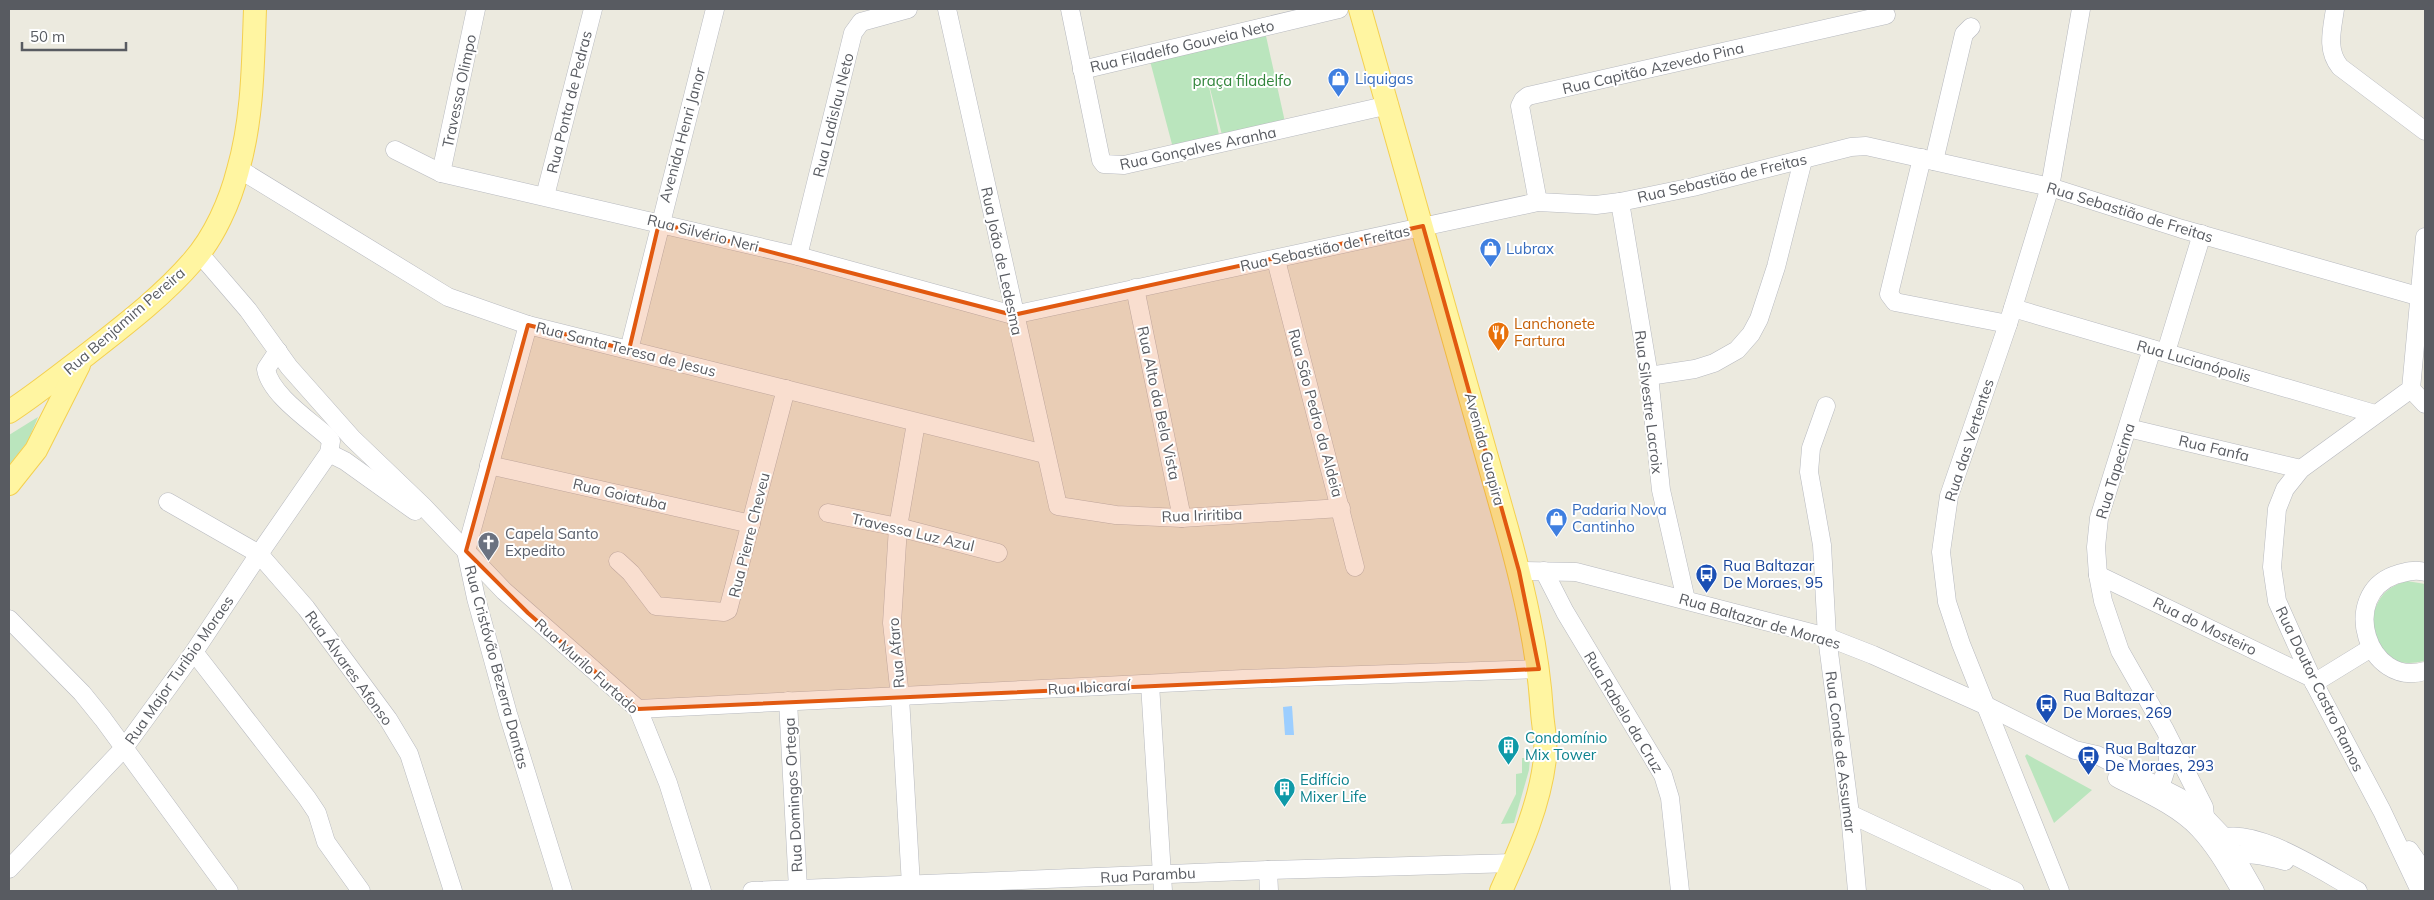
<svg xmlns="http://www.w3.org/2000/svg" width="2434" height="900" font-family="Mulish,sans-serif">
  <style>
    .green { fill: #bae5bd }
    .water { fill: #9cceff }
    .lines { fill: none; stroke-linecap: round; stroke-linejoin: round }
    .minor-casing { stroke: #b7b9bf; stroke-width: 19 }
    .major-casing { stroke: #f4d050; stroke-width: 24 }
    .minor { stroke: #fff; stroke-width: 18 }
    .major { stroke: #fff5a1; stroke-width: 22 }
    .marked { fill: #e15910; fill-opacity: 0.2; stroke: #e15910; stroke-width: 4; stroke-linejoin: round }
    .labels { text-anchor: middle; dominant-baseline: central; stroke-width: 4; stroke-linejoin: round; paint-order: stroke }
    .street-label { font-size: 15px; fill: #585b61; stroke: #fff }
    .shop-label { font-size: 15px; fill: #366cbe; stroke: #fff; text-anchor: start }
    .park-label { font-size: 15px; fill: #32853b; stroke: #fff }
    .food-label { font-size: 15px; fill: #c56008; stroke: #fff; text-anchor: start }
    .worship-label { font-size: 15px; fill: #5b616d; stroke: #fff; text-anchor: start }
    .transit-label { font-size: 15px; fill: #164399; stroke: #fff; text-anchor: start }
    .culture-label { font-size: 15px; fill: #0d838f; stroke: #fff; text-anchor: start }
  </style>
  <rect width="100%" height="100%" fill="#eceadf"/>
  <g class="green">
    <path d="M 1266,36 L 1285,122 L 1222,135 L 1207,77 L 1219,135 L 1173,148 L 1150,61 Z"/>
    <path d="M 38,417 L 28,441 L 9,465 L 9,435 Z"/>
    <path d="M 2407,581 L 2425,584 L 2425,661 C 2387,669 2383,652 2370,622 C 2379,599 2381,589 2407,581 Z"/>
    <path d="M 2027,754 L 2028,755 L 2092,790 L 2054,823 L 2025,756 Z"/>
    <path d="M 1522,758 L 1530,758 L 1529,770 L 1514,823 L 1501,824 L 1516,794 L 1516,774 L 1522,773 Z"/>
  </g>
  <path class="water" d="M 1292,706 L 1294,735 L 1285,735 L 1283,707 Z"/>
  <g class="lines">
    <defs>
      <g id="minor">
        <path d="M 947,9 L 1058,506 L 1116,515 L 1182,518 L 1341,508"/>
        <path d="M 1070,9 L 1101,160 L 1104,164 L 1124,165 L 1389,105"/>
        <path d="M 2335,9 C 2332,30 2326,50 2340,67 L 2425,131"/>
        <path d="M 1082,70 L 1339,9"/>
        <path d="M 395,150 L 441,173 L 798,256 L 1013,315 L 1538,202 L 1596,205 L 1620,202 L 1693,187 L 1851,147 L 1866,146 L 2050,187 L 2182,229 L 2421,297"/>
        <path d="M 1922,158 L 1889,294 L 1895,302 L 2008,324"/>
        <path d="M 1934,161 L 1964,34 L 1971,27"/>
        <path d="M 239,169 L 448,297 L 528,325 L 1045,454"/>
        <path d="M 441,173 L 476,9"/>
        <path d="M 545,196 L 593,9"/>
        <path d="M 1538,202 L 1520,106 L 1523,100 L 1528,96 L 1886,15"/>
        <path d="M 1620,202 L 1649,376 L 1661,490 L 1686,600"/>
        <path d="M 199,253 L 248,310 L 289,367 L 352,438 L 423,506 L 504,591 L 638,709 L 668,783 L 702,891"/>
        <path d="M 798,256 L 853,33 L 861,22 L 908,9"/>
        <path d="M 1276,260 L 1355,567"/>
        <path d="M 1135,288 L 1182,518"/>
        <path d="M 2013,308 L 2375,414"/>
        <path d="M 528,325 L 466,551 L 476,598 L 508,714 L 563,891"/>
        <path d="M 2152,349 L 2099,518 L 2096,547 L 2098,575 L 2103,601 L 2120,651 L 2165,730 L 2204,807 L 2205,817 L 2197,827"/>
        <path d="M 629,350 L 715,9"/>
        <path d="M 2166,352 L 2202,234"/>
        <path d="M 1649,376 L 1695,369 L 1714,363 L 1737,350 L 1751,334 L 1759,319 L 1776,267 L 1803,160"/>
        <path d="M 2411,389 L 2425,404"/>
        <path d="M 1826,406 L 1811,448 L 1809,472 L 1822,545 L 1827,637 L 1850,814 L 1857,891"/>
        <path d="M 2128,428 L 2301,469"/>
        <path d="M 329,453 L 345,461 L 415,511"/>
        <path d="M 489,465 L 751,524"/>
        <path d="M 168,502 L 259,554 L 306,608 L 388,719 L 409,754 L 453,891"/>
        <path d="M 828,513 L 898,527 L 998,553"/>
        <path d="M 618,561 L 631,573 L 656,606 L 724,612 L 728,610 L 786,389"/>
        <path d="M 1519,571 L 1576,572 L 1827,637 L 1873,655 L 1987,706 L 2075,750 L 2097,755 L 2179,797 L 2205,817 L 2224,837 L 2255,891"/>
        <path d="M 1544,571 L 1565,612 L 1663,775 L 1670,798 L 1680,891"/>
        <path d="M 2425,572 C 2415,569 2405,572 2395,575 C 2339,595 2367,688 2425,671"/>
        <path d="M 2098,575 L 2312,678"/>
        <path d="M 9,619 L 82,693 L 103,719 L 229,891"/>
        <path d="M 194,652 L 307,798 L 317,813 L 326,842 L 361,891"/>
        <path d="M 2314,683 L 2371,648"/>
        <path d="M 1150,684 L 1163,891"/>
        <path d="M 788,701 L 798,889"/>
        <path d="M 638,709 L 1243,679 L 1539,669"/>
        <path d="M 2117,778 C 2144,792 2177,806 2198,828 C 2216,847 2228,869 2241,891"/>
        <path d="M 2157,797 L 2168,763 L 2167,741"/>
        <path d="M 1850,814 L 2015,891"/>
        <path d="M 2217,840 C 2250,822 2328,875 2358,891"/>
        <path d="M 2409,850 L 2425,873"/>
        <path d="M 2225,856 C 2245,851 2266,856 2285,861"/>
        <path d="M 9,869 L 124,748 L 194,652 L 259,554 L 329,453 L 331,441 L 327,436 C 309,420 270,394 266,369 L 278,351"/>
        <path d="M 1268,870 L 1269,891"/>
        <path d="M 911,885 L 900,697 L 892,623 L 898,527 L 916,423"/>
        <path d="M 752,891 L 1268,870 L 1514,863"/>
        <path d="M 2060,891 L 1961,644 L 1947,602 L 1941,552 L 1949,496 L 2008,324 L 2050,187 L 2081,9"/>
        <path d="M 2420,891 L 2382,811 L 2314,683 L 2294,639 L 2277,601 L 2272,567 L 2277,509 L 2285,489 L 2301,469 L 2411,389 L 2425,237"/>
      </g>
      <g id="major">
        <path d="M 1360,9 L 1507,528 C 1524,589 1538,649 1542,712 C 1543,727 1547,743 1545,758 C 1540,804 1520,849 1501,891"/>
        <path d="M 9,412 C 35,395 60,375 85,356 C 122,327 162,297 193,261 C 214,237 230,202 238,170 C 253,118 253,62 255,9"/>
        <path d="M 9,484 L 36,450 L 79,365"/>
      </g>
    </defs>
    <use href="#minor" class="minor-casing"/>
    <use href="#major" class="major-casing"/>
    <use href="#minor" class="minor"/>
    <use href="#major" class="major"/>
  </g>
  <path class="marked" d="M 659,223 L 1013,315 L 1423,226 L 1519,571 L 1539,669 L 638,709 L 528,613 L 466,551 L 528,325 L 629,350 Z"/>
  <defs>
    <symbol id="shop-pin" viewBox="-11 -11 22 30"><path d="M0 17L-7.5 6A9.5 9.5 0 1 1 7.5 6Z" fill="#3f7fe0" stroke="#fff"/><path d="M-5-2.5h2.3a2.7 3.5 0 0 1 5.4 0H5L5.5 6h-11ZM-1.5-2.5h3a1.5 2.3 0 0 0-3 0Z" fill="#fff"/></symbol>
    <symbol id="restaurant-pin" viewBox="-11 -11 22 30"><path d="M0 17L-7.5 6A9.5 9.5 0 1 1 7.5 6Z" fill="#e8710a" stroke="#fff"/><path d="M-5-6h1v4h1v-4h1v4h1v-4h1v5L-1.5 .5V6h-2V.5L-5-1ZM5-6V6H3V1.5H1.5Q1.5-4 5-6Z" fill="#fff"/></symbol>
    <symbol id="church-pin" viewBox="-11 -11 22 30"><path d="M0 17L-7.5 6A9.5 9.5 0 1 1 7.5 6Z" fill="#6b7280" stroke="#fff"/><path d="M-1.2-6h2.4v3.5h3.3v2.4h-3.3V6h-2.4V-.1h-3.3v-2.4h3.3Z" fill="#fff"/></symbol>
    <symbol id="bus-pin" viewBox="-11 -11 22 30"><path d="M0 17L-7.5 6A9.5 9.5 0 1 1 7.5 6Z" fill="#1a4fb4" stroke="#fff"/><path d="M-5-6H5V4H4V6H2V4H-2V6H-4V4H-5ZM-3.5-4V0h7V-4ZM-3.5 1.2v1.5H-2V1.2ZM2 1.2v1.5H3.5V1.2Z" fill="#fff"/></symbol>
    <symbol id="building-pin" viewBox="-11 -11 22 30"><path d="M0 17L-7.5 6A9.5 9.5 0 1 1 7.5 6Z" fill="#0f9aa8" stroke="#fff"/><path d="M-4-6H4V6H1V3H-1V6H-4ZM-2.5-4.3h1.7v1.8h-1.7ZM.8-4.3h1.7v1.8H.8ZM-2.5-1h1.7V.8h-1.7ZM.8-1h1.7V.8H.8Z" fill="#fff"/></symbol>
  </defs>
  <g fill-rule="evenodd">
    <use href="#shop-pin" x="1326" y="66" width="25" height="34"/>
    <use href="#shop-pin" x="1478" y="236" width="25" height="34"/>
    <use href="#restaurant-pin" x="1486" y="320" width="25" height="34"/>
    <use href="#shop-pin" x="1544" y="506" width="25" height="34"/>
    <use href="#church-pin" x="476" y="530" width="25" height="34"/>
    <use href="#bus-pin" x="1694" y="562" width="25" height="34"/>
    <use href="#bus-pin" x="2034" y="692" width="25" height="34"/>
    <use href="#building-pin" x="1496" y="734" width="25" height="34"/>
    <use href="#bus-pin" x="2076" y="744" width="25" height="34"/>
    <use href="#building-pin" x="1272" y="776" width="25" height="34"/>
  </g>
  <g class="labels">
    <g class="street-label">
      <text transform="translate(1182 46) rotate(-13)">Rua Filadelfo Gouveia Neto</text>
      <text transform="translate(1653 68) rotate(-13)">Rua Capitão Azevedo Pina</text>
      <text transform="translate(459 91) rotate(-78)">Travessa Olimpo</text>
      <text transform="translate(569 102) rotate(-76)">Rua Ponta de Pedras</text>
      <text transform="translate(833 115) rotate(-76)">Rua Ladislau Neto</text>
      <text transform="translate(682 135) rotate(-75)">Avenida Henri Janor</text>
      <text transform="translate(1198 148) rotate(-12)">Rua Gonçalves Aranha</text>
      <text transform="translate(1722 178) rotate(-13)">Rua Sebastião de Freitas</text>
      <text transform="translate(2130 212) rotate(17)">Rua Sebastião de Freitas</text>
      <text transform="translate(703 233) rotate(14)">Rua Silvério Neri</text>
      <text transform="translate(1325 248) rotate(-12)">Rua Sebastião de Freitas</text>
      <text transform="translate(1002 261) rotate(78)">Rua João de Ledesma</text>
      <text transform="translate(124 321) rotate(-41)">Rua Benjamim Pereira</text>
      <text transform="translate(626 349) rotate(14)">Rua Santa Teresa de Jesus</text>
      <text transform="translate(2194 361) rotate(16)">Rua Lucianópolis</text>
      <text transform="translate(1649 402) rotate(83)">Rua Silvestre Lacroix</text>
      <text transform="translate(1159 403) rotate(78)">Rua Alto da Bela Vista</text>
      <text transform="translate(1316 413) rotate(75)">Rua São Pedro da Aldeia</text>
      <text transform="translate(1969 440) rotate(-72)">Rua das Vertentes</text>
      <text transform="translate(2214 448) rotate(13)">Rua Fanfa</text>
      <text transform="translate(1485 449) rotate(75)">Avenida Guapira</text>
      <text transform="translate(2115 471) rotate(-73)">Rua Tapecima</text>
      <text transform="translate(620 494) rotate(13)">Rua Goiatuba</text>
      <text transform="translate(1202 515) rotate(-2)">Rua Iriritiba</text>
      <text transform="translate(913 532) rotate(13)">Travessa Luz Azul</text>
      <text transform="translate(749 535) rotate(-76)">Rua Pierre Cheveu</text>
      <text transform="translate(1760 621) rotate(16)">Rua Baltazar de Moraes</text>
      <text transform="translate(2205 626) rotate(26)">Rua do Mosteiro</text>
      <text transform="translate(896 653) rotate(-95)">Rua Afaro</text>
      <text transform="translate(587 666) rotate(42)">Rua Murilo Furtado</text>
      <text transform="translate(497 667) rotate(75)">Rua Cristóvão Bezerra Dantas</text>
      <text transform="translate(349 668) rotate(54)">Rua Álvares Afonso</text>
      <text transform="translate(179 670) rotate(-55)">Rua Major Turibio Moraes</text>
      <text transform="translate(1089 687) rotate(-3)">Rua Ibicaraí</text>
      <text transform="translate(2320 689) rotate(64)">Rua Doutor Castro Ramos</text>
      <text transform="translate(1624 712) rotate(59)">Rua Rabelo da Cruz</text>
      <text transform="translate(1841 752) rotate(83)">Rua Conde de Assumar</text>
      <text transform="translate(793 795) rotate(-93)">Rua Domingos Ortega</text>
      <text transform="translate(1148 875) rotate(-3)">Rua Parambu</text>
    </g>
    <g class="shop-label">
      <text x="1355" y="78">Liquigas</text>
      <text x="1506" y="248">Lubrax</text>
      <text x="1572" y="509">Padaria Nova<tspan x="1572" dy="17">Cantinho</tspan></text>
    </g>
    <g class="park-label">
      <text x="1242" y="80">praça filadelfo</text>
    </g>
    <g class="food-label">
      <text x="1514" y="323">Lanchonete<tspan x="1514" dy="17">Fartura</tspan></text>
    </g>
    <g class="worship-label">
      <text x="505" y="533">Capela Santo<tspan x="505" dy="17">Expedito</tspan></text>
    </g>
    <g class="transit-label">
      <text x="1723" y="565">Rua Baltazar<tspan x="1723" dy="17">De Moraes, 95</tspan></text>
      <text x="2063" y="695">Rua Baltazar<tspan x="2063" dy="17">De Moraes, 269</tspan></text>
      <text x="2105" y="748">Rua Baltazar<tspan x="2105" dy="17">De Moraes, 293</tspan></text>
    </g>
    <g class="culture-label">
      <text x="1525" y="737">Condomínio<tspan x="1525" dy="17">Mix Tower</tspan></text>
      <text x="1300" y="779">Edifício<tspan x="1300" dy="17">Mixer Life</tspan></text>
    </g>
  </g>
  <rect width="2434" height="900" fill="none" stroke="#585b61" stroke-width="20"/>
  <path d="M22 42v8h104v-8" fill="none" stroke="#585b61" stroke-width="2.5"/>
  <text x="30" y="42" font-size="15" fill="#585b61" stroke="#ffffff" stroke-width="4" paint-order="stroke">50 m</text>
</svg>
